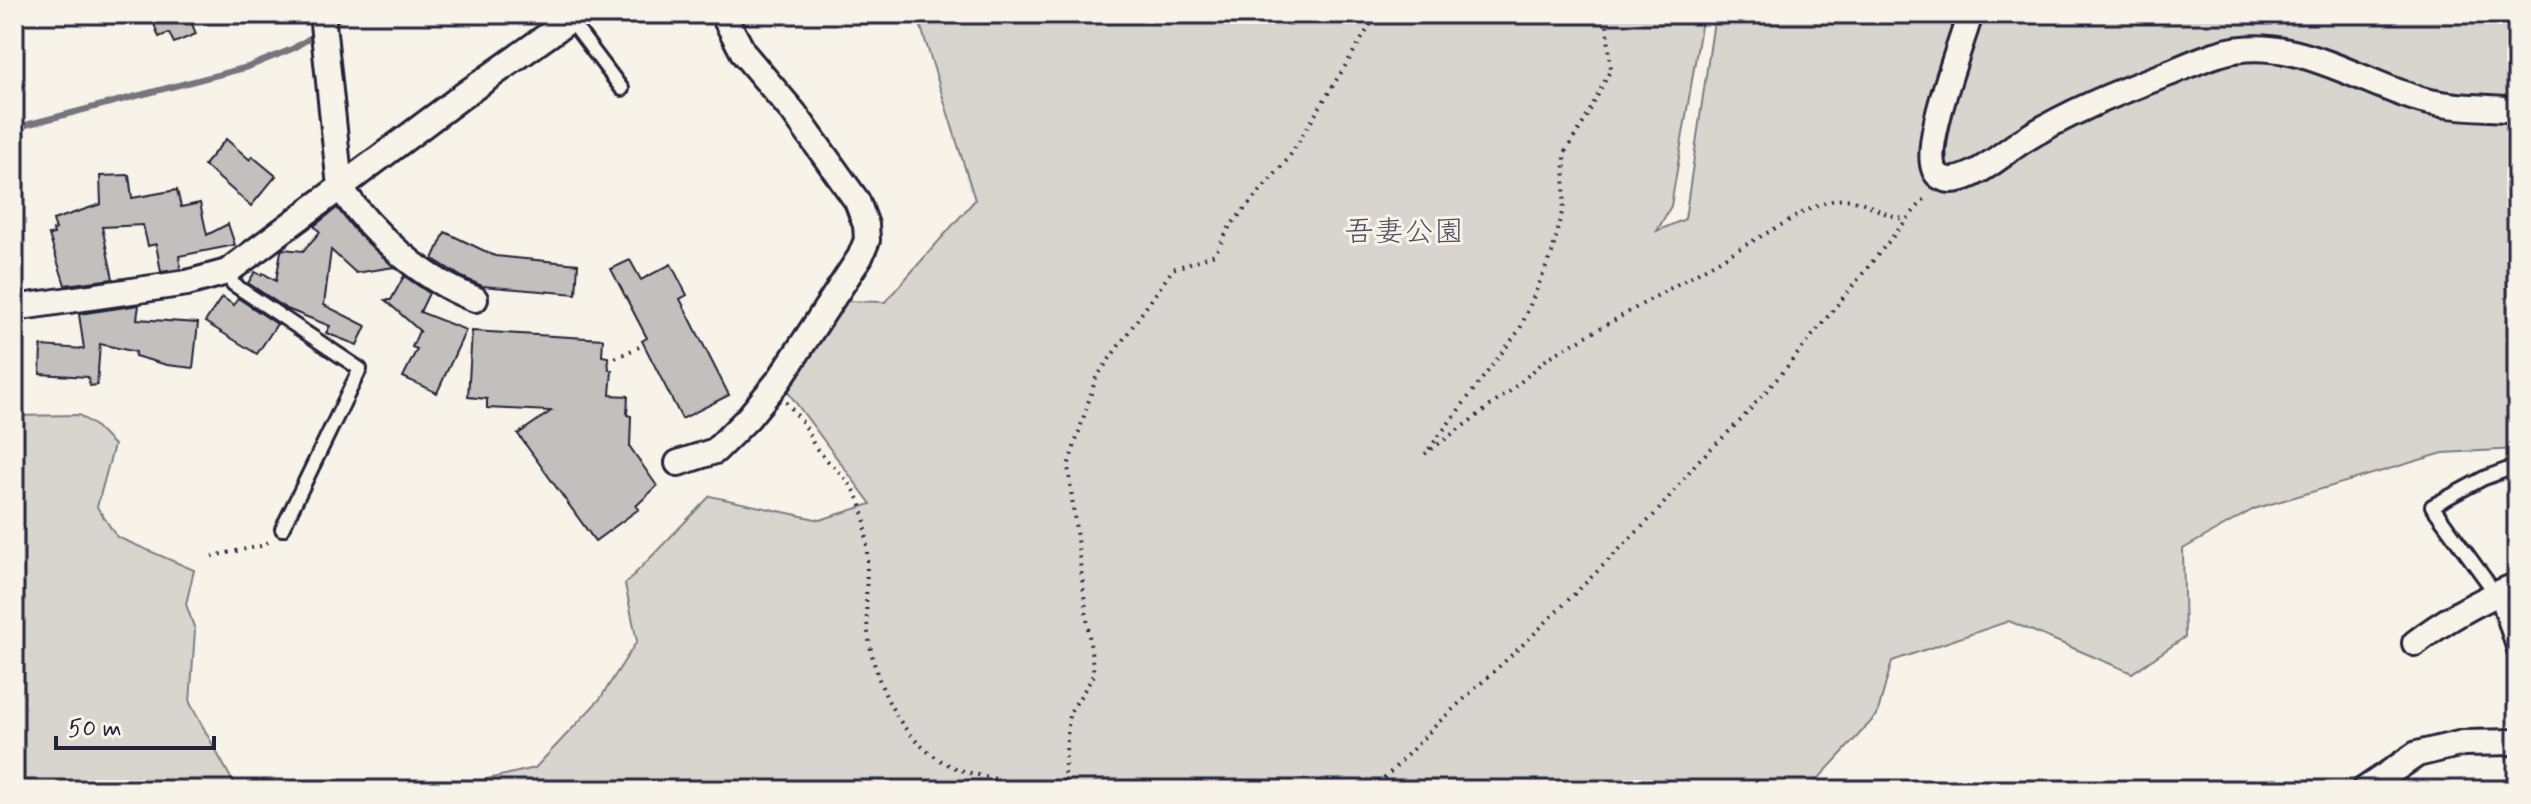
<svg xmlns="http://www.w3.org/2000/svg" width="2531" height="804" font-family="Mynerve,'Klee One',sans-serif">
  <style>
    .green { fill: #d8d5cf; stroke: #7d7c85; stroke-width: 2 }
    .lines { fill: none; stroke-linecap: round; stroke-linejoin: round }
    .stream { stroke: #76747f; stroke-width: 6 }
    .building { fill: #c2bfbd; stroke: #22223b; stroke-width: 2 }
    .lane-casing { stroke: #22223b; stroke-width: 18 }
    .street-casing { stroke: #22223b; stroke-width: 30 }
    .path { stroke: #22223b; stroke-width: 4; stroke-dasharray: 2 6; stroke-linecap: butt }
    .lane { stroke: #f7f3e8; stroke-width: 12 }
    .street { stroke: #f7f3e8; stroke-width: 24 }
    .labels { text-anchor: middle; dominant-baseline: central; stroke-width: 6; stroke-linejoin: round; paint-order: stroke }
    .park-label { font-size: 30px; fill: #504f60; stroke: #f7f3e8 }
  </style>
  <rect width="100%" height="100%" fill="#f7f3e8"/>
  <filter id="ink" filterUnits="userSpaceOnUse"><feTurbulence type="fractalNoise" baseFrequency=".0125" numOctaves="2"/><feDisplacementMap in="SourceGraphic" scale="16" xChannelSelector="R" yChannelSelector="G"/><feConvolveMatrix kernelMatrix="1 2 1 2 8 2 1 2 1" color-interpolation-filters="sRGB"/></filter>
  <g filter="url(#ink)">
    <g class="green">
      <path d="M 917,14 L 1703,14 L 1671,206 L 1657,231 L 1685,219 L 1715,14 L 2517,14 L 2517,449 L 2443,453 L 2254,509 L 2183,549 L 2185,637 L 2132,673 L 2009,621 L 1892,661 L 1877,715 L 1808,790 L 439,790 L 535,768 L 600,699 L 637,641 L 625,584 L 710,496 L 820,520 L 871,504 L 779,380 L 842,301 L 885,302 L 975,200 Z"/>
      <path d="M 79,415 L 95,426 L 114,445 L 97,507 L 117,537 L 194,570 L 186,604 L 195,630 L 190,703 L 234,784 L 257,790 L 14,790 L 14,416 Z"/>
    </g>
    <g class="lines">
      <g class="stream">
        <path d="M 331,24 L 345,14"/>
        <path d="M 14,128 L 248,67 L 292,49 L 318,33"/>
      </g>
    </g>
    <g class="building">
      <path d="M 159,14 L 188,14 L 196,34 L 174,43 L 169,33 L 159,37 L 153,21 L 161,18 Z"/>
      <path d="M 226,139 L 250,160 L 252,156 L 276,176 L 251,206 L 204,165 Z"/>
      <path d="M 129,175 L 132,198 L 177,190 L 181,207 L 200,203 L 207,235 L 228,224 L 235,245 L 179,256 L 181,269 L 161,272 L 156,244 L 148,246 L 143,225 L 102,227 L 113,279 L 65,285 L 49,235 L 54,234 L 53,230 L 56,229 L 53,220 L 101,204 L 100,176 Z"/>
      <path d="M 337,208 L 356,232 L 394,267 L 356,273 L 331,250 L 324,305 L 366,326 L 357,345 L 326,333 L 330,326 L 287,309 L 248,283 L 255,272 L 261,275 L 263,273 L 276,281 L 281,251 L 283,249 L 303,251 L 320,232 L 314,226 Z"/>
      <path d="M 445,232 L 495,256 L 578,264 L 576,294 L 482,286 L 462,277 L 433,259 Z"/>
      <path d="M 630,260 L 641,280 L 671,264 L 687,295 L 680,299 L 729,395 L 682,419 L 642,341 L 647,338 L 611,269 Z"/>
      <path d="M 404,276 L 429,293 L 420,312 L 466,330 L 437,393 L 403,377 L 417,349 L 412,347 L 419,331 L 421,332 L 385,300 L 391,300 Z"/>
      <path d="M 222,297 L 234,305 L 238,298 L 277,324 L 257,354 L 205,322 Z"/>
      <path d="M 139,305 L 137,319 L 198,323 L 193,368 L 167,365 L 135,356 L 136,352 L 100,344 L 97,385 L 90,386 L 88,377 L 40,374 L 41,346 L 84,349 L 79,314 Z"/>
      <path d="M 472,331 L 603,339 L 602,356 L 608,357 L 609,370 L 612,370 L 610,395 L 628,396 L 627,415 L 631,416 L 630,447 L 657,486 L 636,506 L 639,509 L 595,541 L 518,434 L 551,411 L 487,408 L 487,399 L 468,397 Z"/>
    </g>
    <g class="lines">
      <defs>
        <g id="lane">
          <path d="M 570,20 L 622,89"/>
          <path d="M 227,272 L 233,284 L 360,369 L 282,529"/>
          <path d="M 2517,466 L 2484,478 L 2432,506 L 2496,594 L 2517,660"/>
        </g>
        <g id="street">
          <path d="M 322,14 L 340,187 C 372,234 422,279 475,299"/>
          <path d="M 1970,14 C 1963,41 1915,158 1939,176 C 1961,192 2002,154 2019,143 C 2066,113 2116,93 2167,74 C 2184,67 2201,59 2218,54 C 2286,32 2352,78 2415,98 C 2444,108 2486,107 2517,110"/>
          <path d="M 14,308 L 187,283 L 227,272 L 461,97 L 578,14"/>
          <path d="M 678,463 L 715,451 L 748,418 L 779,380 L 860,257 L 867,240 L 866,225 L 857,201 L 794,113 L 744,54 L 723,14"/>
          <path d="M 2415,643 C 2447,618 2479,601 2517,585"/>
          <path d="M 2364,790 L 2417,754 L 2463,743 L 2517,742"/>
        </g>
      </defs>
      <use href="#lane" class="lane-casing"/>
      <use href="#street" class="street-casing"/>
      <g class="path">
        <path d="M 608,361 L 644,345"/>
        <path d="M 786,402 C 792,410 800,418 805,426 C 809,433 811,441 816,448 C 831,467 853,480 861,505 C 872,541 864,583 867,621 C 871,681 902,751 964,771 C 989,779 1016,781 1041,790"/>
        <path d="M 1429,449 L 1520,329 L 1552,253 L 1564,204 L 1565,152 L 1584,122 L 1611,69 L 1606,14"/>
        <path d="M 1425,454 L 1508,393 L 1548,358 L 1802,213 C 1826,201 1845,193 1870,206 C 1882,212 1893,218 1907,219 L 1928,195"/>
        <path d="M 212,556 L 261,546 L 272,540"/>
        <path d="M 1063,790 L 1069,714 L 1094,675 L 1068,466 L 1096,378 L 1173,269 L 1215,254 L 1230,226 L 1288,159 L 1377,14"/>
        <path d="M 1373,790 L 1439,722 L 1530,638 L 1657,512 L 1697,462 L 1741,420 L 1782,373 L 1907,219"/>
      </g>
      <use href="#lane" class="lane"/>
      <use href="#street" class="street"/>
    </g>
  </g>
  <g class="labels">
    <g class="park-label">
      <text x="1404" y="232">吾妻公園</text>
    </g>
  </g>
  <rect width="2531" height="804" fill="none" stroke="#f7f3e8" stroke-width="48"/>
  <rect x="24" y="24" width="2483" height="756" fill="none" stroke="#22223b" stroke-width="3" filter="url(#ink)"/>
  <path d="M56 736v12h158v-12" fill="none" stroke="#22223b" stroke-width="4"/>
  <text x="68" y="736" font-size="24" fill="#22223b" stroke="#f7f3e8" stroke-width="6" paint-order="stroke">50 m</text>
</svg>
